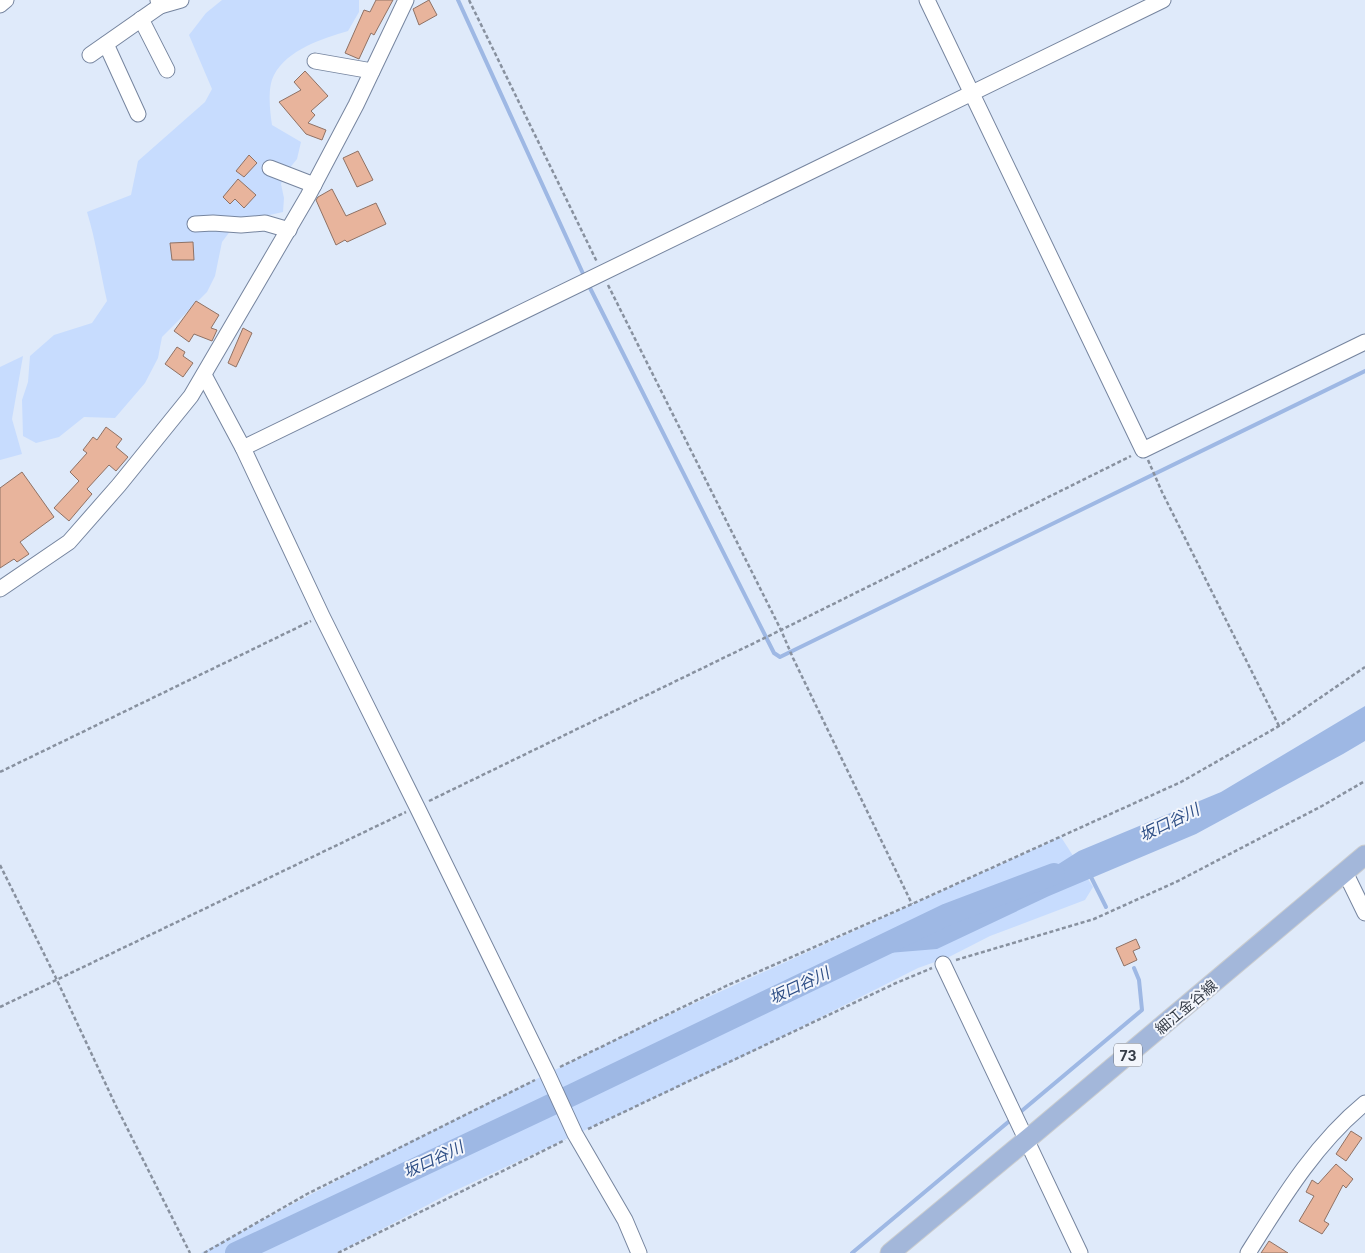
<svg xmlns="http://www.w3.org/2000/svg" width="1365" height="1253" font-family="Inter,'Noto Sans JP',sans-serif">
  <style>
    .green { fill: #c7dcfe }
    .water { fill: #9eb8e4 }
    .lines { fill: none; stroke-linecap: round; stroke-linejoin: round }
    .stream { stroke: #9eb8e4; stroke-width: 4 }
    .river { stroke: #9eb8e4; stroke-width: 22 }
    .building { fill: #e8b49c; stroke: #8f7265 }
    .minor-casing { stroke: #76859f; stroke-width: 17 }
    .major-casing { stroke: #cbcdcf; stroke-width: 21 }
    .path { stroke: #88919f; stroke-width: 2.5; stroke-dasharray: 4 2.5; stroke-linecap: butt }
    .minor { stroke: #fff; stroke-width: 15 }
    .major { stroke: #a3b7da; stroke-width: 19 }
    .labels { text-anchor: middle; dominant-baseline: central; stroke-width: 4; stroke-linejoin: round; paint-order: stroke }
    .shield { fill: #f3f6fc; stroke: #6f747e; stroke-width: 1 }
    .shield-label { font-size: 14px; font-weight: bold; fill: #363d48 }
    .street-label { font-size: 15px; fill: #363d48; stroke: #f3f6fc }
    .water-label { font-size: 16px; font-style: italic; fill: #2f4f86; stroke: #f3f6fc }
  </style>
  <rect width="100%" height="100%" fill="#dfeafa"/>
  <g class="green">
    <path d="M 222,0 L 359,0 L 359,12 L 348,31 C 322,39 288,49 274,75 C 267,88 270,111 272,125 L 301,142 L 297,159 L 285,174 L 281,184 L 284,198 L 283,212 L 265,216 L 240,218 L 222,242 L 215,276 L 207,292 L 162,337 L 158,358 L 145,383 L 115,418 L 84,417 L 59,437 L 36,443 L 23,436 L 22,400 L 28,382 L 30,356 L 54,335 L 92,323 L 107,301 C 100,271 96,241 87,212 L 131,195 L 138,161 L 205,102 L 212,89 L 189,35 L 206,13 Z"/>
    <path d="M 23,356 L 12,419 L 22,454 L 0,460 L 0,367 Z"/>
    <path d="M 1061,837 L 1093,887 L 1085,900 L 990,936 L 949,957 L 918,968 L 736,1060 L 450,1193 L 337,1253 L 201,1253 L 396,1149 L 629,1033 Z"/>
  </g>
  <path class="water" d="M 1365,706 L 1365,741 L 1343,754 L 1196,834 L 1049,896 L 937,949 L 864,955 L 917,929 L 986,910 L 1079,851 L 1221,792 Z"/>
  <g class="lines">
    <g class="stream">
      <path d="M 458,0 L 585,278"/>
      <path d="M 588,284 L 774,653 L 780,657 L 1365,371"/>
      <path d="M 1090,875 L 1106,907"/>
      <path d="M 1018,1114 L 1142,1010 L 1139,980 L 1134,968"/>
      <path d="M 852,1253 L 1013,1118"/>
    </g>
    <path class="river" d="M 236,1253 L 574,1094 L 948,914 L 1054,874"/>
  </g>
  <g class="building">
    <path d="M 376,0 L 393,0 L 374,35 L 371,33 L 359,59 L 345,53 L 364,10 L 370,12 Z"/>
    <path d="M 429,0 L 437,15 L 419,25 L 413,9 Z"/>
    <path d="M 305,71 L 328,96 L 311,111 L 315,115 L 308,123 L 326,130 L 322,140 L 306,134 L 279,102 L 301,90 L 294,82 Z"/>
    <path d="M 358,151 L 373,180 L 357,187 L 343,158 Z"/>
    <path d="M 249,155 L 257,163 L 244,177 L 236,171 Z"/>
    <path d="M 238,179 L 256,195 L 244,208 L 235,199 L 230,204 L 223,197 Z"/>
    <path d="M 332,189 L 346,216 L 376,203 L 386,224 L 347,242 L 345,240 L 336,245 L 316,200 L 318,197 Z"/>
    <path d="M 193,242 L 194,260 L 172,260 L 170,243 Z"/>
    <path d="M 196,301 L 219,315 L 211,328 L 217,330 L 212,341 L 194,334 L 189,342 L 174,331 Z"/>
    <path d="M 243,328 L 252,333 L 236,367 L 228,363 Z"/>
    <path d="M 177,347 L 185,352 L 183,356 L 193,363 L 183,377 L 165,364 Z"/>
    <path d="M 106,427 L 122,439 L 116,447 L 128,457 L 116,471 L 109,465 L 87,489 L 92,494 L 69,521 L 54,508 L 79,481 L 70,472 L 87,453 L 83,450 L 93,437 L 97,440 Z"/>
    <path d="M 22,472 L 54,517 L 20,542 L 29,554 L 17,562 L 14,559 L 0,568 L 0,488 Z"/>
    <path d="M 1136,939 L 1140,948 L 1133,951 L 1137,960 L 1124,966 L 1116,948 Z"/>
    <path d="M 1351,1131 L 1362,1138 L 1346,1161 L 1336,1154 Z"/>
    <path d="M 1336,1164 L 1353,1179 L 1346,1188 L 1343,1185 L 1324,1221 L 1329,1224 L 1322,1234 L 1299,1221 L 1314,1196 L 1306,1192 L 1312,1180 L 1318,1184 Z"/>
    <path d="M 1269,1241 L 1288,1253 L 1261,1253 Z"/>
  </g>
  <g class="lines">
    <defs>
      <g id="minor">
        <path d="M 927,0 L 1143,450 L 1365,342"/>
        <path d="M 0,5 L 6,0"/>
        <path d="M 160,6 L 181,0"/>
        <path d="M 141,19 L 167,70"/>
        <path d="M 106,44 L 138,114"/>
        <path d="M 90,55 L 160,6 L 158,0"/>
        <path d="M 315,61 L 372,71"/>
        <path d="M 270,168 L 314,185"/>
        <path d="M 195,224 L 213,223 L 241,225 L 265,223 L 289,230"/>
        <path d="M 204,375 L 243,448 L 322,616 L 417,807 L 547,1073 L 575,1134 L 625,1220 L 639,1253"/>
        <path d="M 243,448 L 1163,0"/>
        <path d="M 0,589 L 69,542 L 119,485 L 191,396 L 308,196 L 356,105 L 406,0"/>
        <path d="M 1345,872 L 1365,913"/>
        <path d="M 943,964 L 1080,1253"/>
        <path d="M 1248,1253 C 1282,1199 1315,1144 1365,1103"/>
      </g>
      <path id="major" d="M 890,1253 L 1036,1132 L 1365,855"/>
    </defs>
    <use href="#minor" class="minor-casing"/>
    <use href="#major" class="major-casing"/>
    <g class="path">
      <path d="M 469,0 L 597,262"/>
      <path d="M 608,285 L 781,630 L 793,658 L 912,904"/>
      <path d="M 1148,460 L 1162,492 L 1279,726"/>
      <path d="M 0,772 L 311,621"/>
      <path d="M 429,801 L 781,630 L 1131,456"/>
      <path d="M 0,865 L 55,976 L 116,1106 L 190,1253"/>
      <path d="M 956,960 L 1094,919 L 1178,881 L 1322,806 L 1365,781"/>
      <path d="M 0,1007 L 406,812"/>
      <path d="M 560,1067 L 726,986 L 912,904 L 1181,782 L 1279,726 L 1365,667"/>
      <path d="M 588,1129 L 896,983 L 932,968"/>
      <path d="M 204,1253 L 307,1194 L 535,1080"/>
      <path d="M 338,1253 L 565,1140"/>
    </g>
    <use href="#minor" class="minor"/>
    <use href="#major" class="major"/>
  </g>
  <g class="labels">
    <rect class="shield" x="1114" y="1043.5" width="28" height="23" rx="4"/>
    <g class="shield-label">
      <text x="1128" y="1055">73</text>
    </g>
    <g class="street-label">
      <text transform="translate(1186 1007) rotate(-40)">細江金谷線</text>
    </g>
    <g class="water-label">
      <text transform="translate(1169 822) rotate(-26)">坂口谷川</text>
      <text transform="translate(799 985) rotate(-25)">坂口谷川</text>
      <text transform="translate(433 1159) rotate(-25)">坂口谷川</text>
    </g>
  </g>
</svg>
